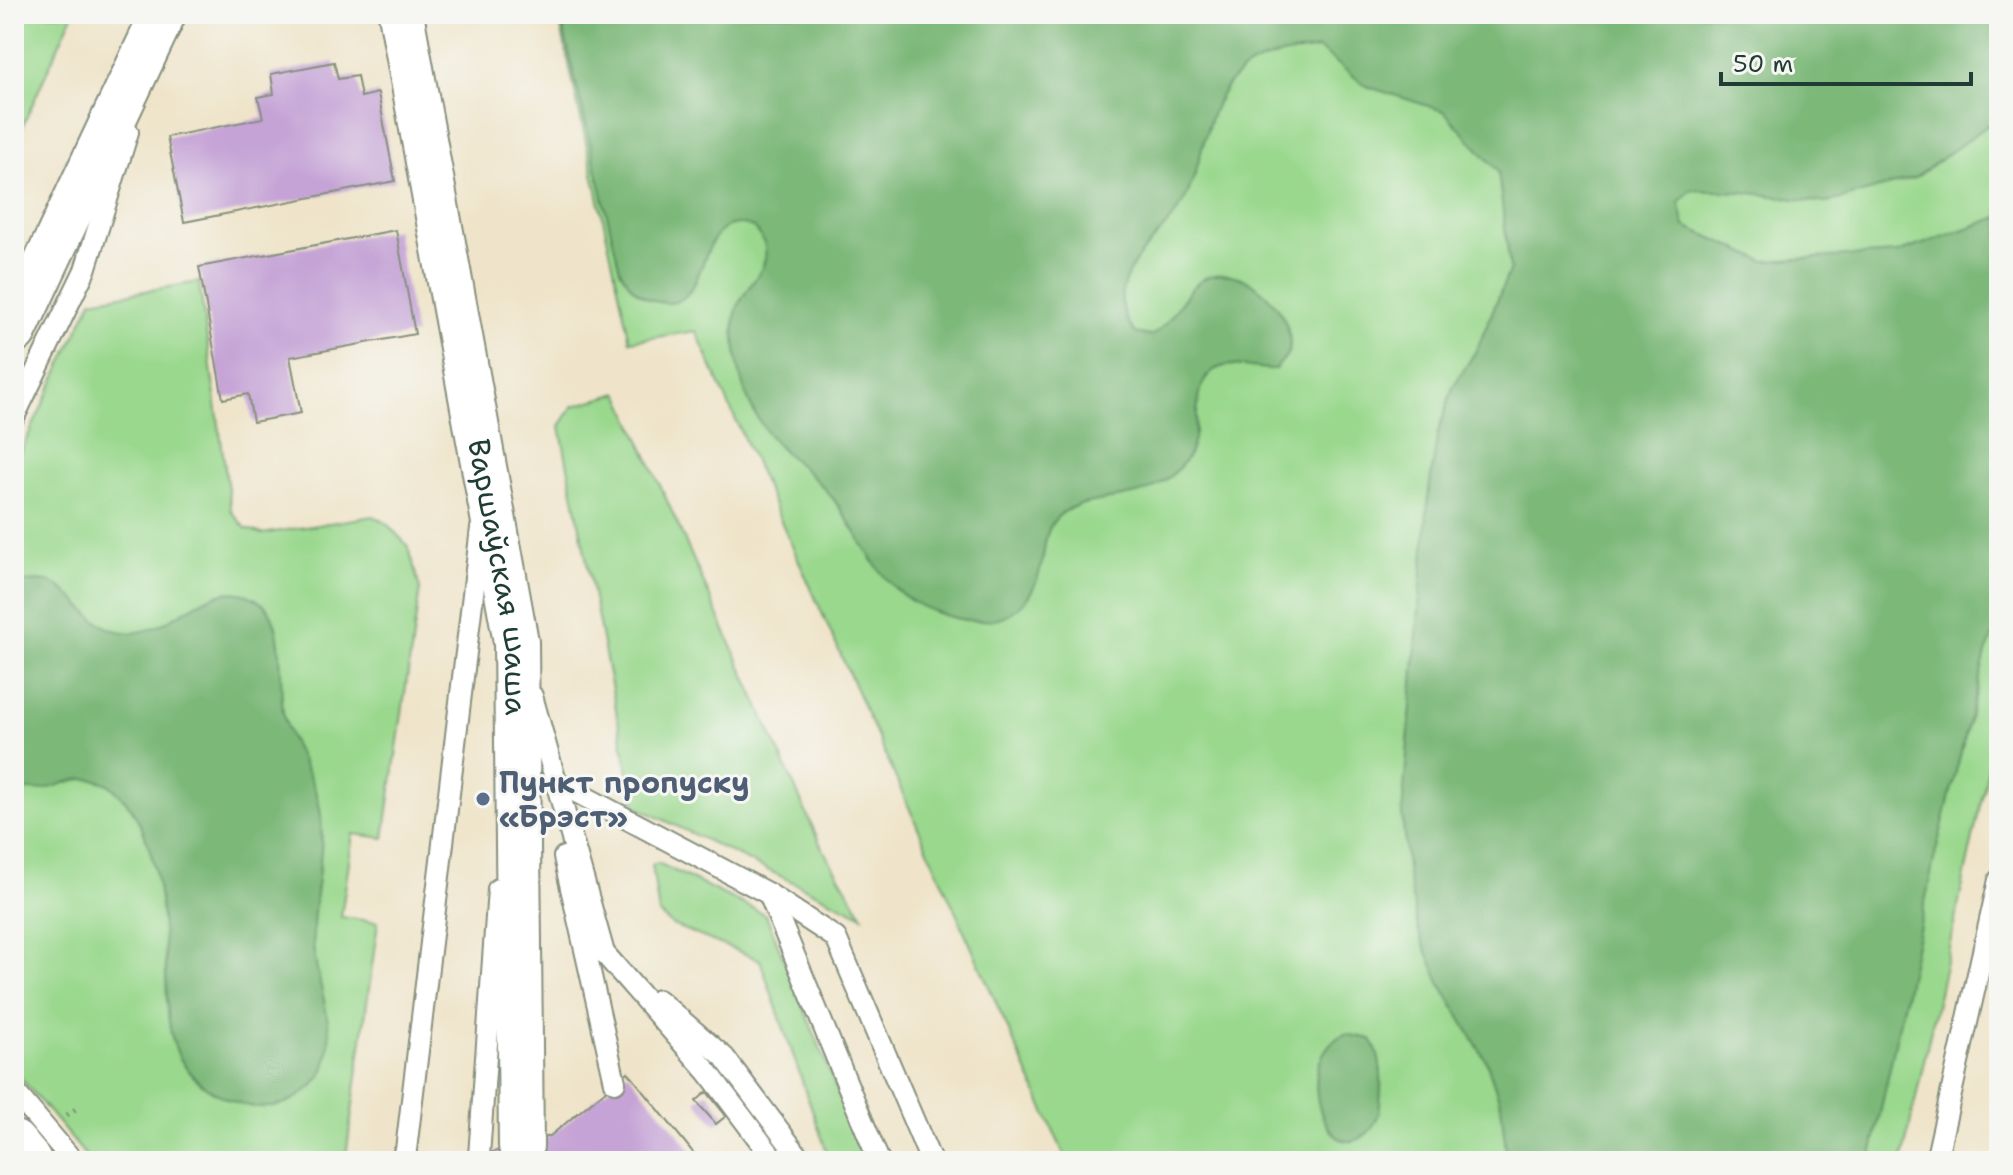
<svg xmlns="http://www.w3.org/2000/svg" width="2013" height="1175" font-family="'Shantell Sans',sans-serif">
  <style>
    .green { fill: #9ad88d; stroke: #5c8a60; stroke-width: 2 }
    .forest { fill: #7bb878; stroke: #4d7a56; stroke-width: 2 }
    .building { fill: #c5a3d6 }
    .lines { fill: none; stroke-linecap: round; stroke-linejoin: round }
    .lane-casing { stroke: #87907e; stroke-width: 24 }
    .highway-casing { stroke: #87907e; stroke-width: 48 }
    .path { stroke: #87907e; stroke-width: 5; stroke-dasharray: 2 6; stroke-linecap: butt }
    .lane { stroke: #fff; stroke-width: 20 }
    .highway { stroke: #fff; stroke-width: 44 }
    .service-dot { fill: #5c6f8a; stroke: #f6f6f2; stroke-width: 3 }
    .labels { text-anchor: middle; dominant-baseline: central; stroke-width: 6; stroke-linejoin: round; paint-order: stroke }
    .street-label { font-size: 30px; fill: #1f3d34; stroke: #f6f6f2 }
    .service-label { font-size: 30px; font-weight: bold; fill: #4e5e75; stroke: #f6f6f2; text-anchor: start }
  </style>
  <rect width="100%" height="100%" fill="#f6f6f2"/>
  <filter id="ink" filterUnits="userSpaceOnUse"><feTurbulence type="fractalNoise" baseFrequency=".0125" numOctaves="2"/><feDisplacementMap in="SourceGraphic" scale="16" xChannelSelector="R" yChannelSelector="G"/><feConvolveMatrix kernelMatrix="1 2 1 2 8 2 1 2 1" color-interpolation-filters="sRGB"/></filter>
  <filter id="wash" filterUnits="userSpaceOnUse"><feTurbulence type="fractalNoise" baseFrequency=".006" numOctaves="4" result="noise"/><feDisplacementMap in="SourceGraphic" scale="32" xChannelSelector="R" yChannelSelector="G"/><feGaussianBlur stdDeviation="1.8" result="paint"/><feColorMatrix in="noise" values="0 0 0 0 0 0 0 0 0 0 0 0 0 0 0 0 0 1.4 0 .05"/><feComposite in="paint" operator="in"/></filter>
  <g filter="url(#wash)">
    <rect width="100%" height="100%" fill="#efe4c9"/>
    <g class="green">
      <path d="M 14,14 L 73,14 L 14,145 Z"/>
      <path d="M 558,14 L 1999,14 L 1999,720 L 1902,1161 L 1067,1161 L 696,331 L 630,341 Z"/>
      <path d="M 199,282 L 231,511 L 245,528 L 262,534 L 373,516 L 386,523 L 408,546 L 420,589 L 384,838 L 353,834 L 341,917 L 378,922 L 347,1149 L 341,1161 L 90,1161 L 14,1070 L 14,466 L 92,300 Z"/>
      <path d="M 619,393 L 821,846 L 863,916 L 635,806 L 560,426 L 573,406 Z"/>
      <path d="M 658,863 L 766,915 L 866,1161 L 830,1161 L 760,960 L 672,925 L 659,914 L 652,865 Z"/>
    </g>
    <g class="forest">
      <path d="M 560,14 L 1999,14 L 1999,117 L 1915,178 L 1826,203 L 1743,192 L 1691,190 L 1679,202 L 1685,226 L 1764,261 L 1897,253 L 1999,217 L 1999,621 L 1986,653 L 1935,855 L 1870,1161 L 1507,1161 L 1501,1105 L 1486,1061 L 1440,983 L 1419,933 L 1408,877 L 1402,814 L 1429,489 L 1438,432 L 1453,387 L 1477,349 L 1510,269 L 1498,171 L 1444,111 L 1366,86 L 1319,49 C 1290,53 1256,56 1234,78 C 1203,110 1205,159 1186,197 C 1171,228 1137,249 1125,281 C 1117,300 1124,318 1135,333 L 1151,336 C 1176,321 1185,284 1210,276 C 1246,265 1289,307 1290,343 C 1290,354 1282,361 1275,369 C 1258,370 1236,362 1221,367 C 1189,376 1202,430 1189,454 C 1183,465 1171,477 1160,484 C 1130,505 1075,493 1054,521 C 1044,533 1045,552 1041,567 C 1025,631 971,629 921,606 C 875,585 860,530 830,495 C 809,470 780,453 762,425 C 749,406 740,381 737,358 C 735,343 732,324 737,309 C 745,284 780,264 759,234 C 755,227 747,224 739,224 C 693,224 711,318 655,301 C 637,296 629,285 620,270 Z"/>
      <path d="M 22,582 C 30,582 41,580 49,582 C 80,591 91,638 138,632 C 181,626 218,568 263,604 C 286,622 279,685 283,712 C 290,750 318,778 321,817 C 325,862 311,899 313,942 C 315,984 341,1030 323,1072 C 315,1089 289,1105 270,1107 C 252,1109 234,1103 219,1095 C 202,1086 186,1072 178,1054 C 167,1032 167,1000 166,976 C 163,921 160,833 119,794 C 115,790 110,784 104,782 C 80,773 63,786 40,790 C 32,791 22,789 14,789 L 14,587 Z"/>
      <path d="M 1345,1034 L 1371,1039 C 1383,1058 1382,1083 1380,1105 C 1379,1130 1352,1156 1331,1131 C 1309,1104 1310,1047 1345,1034 Z"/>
    </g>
    <g id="blocks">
      <g class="building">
        <path d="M 334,62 L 338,79 L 357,76 L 361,97 L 378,93 L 395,181 L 184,222 L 167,137 L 263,118 L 258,97 L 274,94 L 271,74 Z"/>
        <path d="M 396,230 L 415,334 L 290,357 L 301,413 L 253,422 L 248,394 L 223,399 L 199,267 Z"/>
        <path d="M 628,1072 L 700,1161 L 462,1161 L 550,1136 Z"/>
        <path d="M 707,1092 L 726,1116 L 716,1124 L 696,1101 Z"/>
      </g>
    </g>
  </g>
  <g filter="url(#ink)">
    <use href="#blocks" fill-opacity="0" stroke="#87907e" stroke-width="2"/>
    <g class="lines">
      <defs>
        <g id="lane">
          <path d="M 14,417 L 85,270 L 128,132"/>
          <path d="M 532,696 L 604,953 L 708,1072 L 775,1161"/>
          <path d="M 557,782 L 769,894 L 879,1161"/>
          <path d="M 564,857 L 615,1082"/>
          <path d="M 769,894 L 836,938 L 931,1161"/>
          <path d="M 658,1000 L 724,1057 L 802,1161"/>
          <path d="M 14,1091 L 73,1161"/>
          <path d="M 479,1156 L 498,889"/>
          <path d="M 399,1161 L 406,1150 L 481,528"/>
          <path d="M 1936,1161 L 1999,880"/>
        </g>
        <g id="highway">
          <path id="s1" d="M 401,14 L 516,642 L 521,1146"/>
          <path d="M 14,331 L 163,14"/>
          <path d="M 14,1143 L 29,1161"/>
        </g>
      </defs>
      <use href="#lane" class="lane-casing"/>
      <use href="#highway" class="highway-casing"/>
      <path class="path" d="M 67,1115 L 80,1106"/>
      <use href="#lane" class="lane"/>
      <use href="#highway" class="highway"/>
    </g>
  </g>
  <circle class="service-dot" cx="483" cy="799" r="8"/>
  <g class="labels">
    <g class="street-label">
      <text stroke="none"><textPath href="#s1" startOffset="572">Варшаўская шаша</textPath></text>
    </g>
    <g class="service-label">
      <text x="499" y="782">Пункт пропуску<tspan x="499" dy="34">«Брэст»</tspan></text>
    </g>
  </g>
  <rect width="2013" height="1175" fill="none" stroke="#f6f6f2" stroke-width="48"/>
  <path d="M1721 72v12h250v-12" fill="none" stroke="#1f3d34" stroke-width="4"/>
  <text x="1733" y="72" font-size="24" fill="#1f3d34" stroke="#f6f6f2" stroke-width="6" paint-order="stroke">50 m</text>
</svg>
